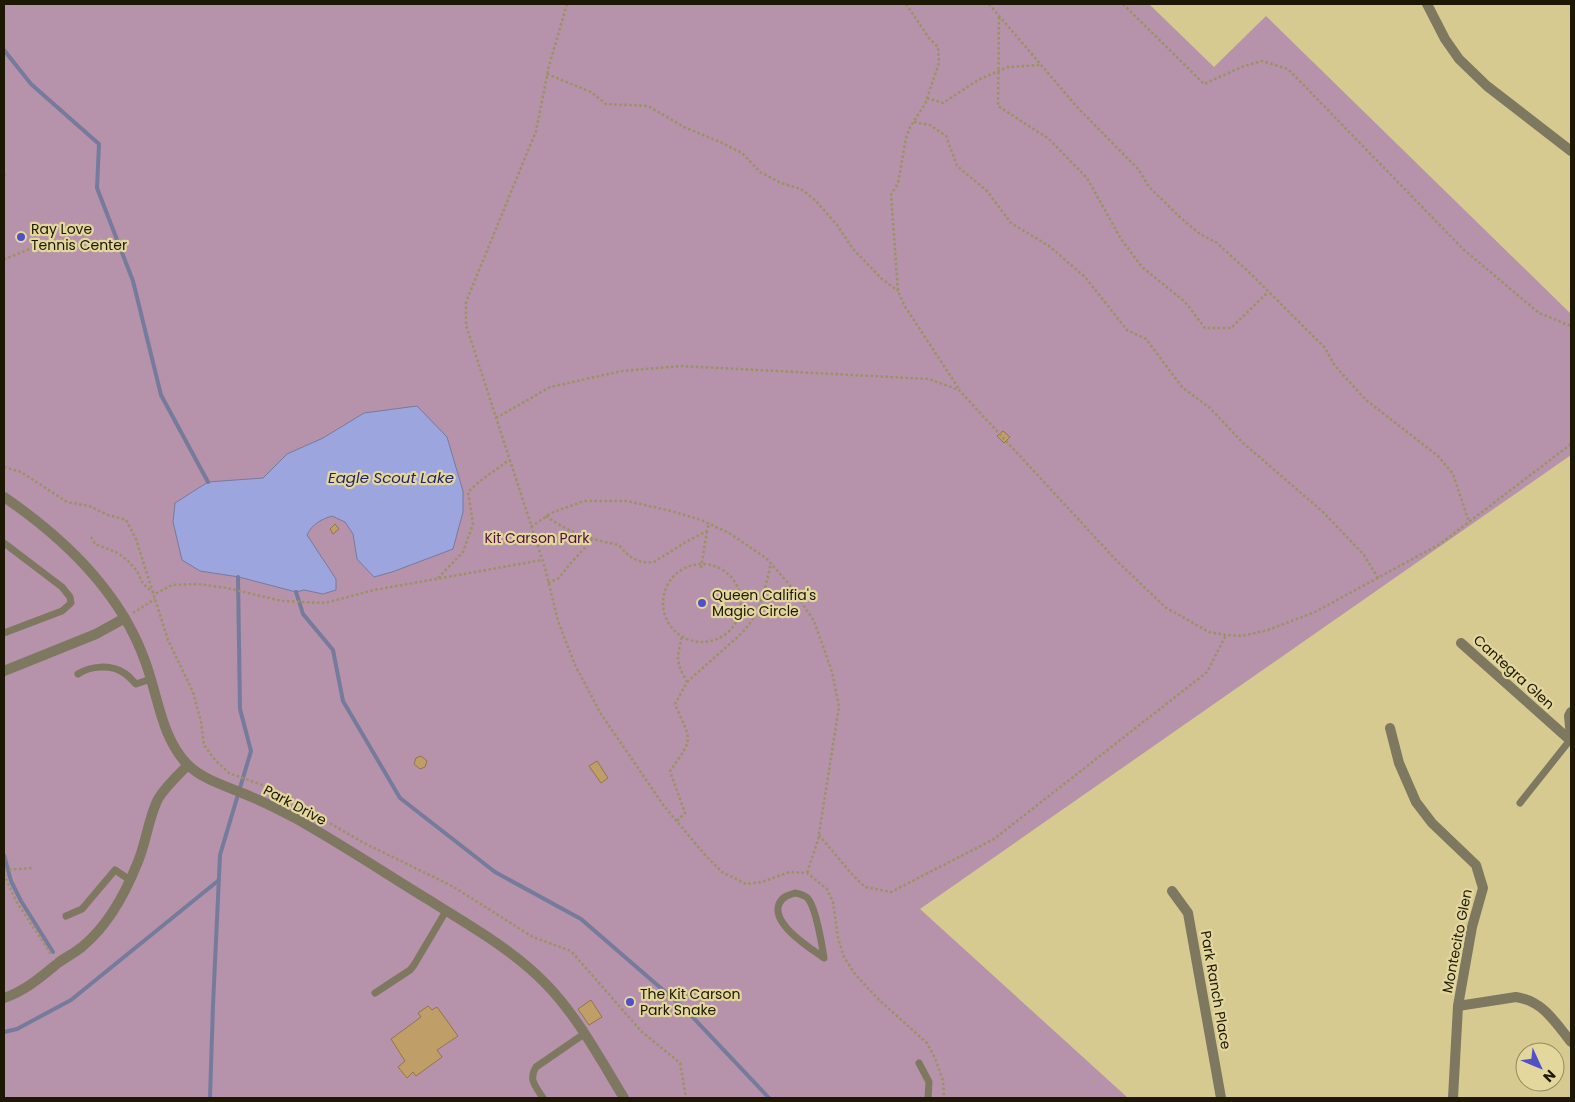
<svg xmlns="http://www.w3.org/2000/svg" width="1575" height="1102" font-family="Poppins,sans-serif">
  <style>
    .green { fill: #b792ab }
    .water { fill: #9da5de; stroke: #767b9c }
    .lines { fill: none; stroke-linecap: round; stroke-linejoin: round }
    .stream { stroke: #767b9c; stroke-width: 4 }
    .building { fill: #c09e67; stroke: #947545 }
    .path { stroke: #9b9264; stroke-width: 2.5; stroke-dasharray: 2.5 2.5; stroke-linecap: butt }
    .service { stroke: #7d785f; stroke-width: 7 }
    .minor { stroke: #7d785f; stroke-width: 10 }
    .poi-dot { fill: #5150c7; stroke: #e3d79e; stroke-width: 2 }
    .labels { text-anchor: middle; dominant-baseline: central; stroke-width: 4.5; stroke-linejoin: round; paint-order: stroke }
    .poi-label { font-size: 14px; fill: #1c1803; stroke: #e3d79e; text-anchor: start }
    .park-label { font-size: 14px; fill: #4f0e41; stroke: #e3d79e }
    .street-label { font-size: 14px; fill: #1c1803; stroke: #e3d79e }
    .water-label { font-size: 15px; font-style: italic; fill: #242365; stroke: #e3d79e }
  </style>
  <rect width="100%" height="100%" fill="#d6ca91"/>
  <path class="green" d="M 4,4 L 1149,4 L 1214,67 L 1266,16 L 1571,314 L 1571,455 L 920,909 L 1128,1098 L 4,1098 Z"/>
  <path class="water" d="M 417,406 L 447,437 L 463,491 L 463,512 L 453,549 L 392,572 L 374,577 L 357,559 L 353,534 L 345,522 L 332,516 C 322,519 312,524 307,535 L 336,579 L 336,590 L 323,594 L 304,590 L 296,592 L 239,577 L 200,571 L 182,560 L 173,522 L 175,503 L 208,482 L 263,478 L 287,454 L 323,438 L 364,413 Z"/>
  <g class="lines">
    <g class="stream">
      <path d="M 4,50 L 31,84 L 99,144 L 97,188 L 133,281 L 161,395 L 208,482"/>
      <path d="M 296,592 L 303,614 L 333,650 L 343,701 L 400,798 L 495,872 L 581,919 L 685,1009 L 769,1098"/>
      <path d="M 4,855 L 11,881 L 21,901 L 53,952"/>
      <path d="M 4,1032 L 17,1029 L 71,1000 L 219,880"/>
      <path d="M 210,1098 L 213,1005 L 220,855 L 251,751 L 240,709 L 238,577"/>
    </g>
  </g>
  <g class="building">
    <path d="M 1003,431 L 1010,437 L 1004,443 L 997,436 Z"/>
    <path d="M 335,524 L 339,529 L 333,534 L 330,529 Z"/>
    <path d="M 421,756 L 427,761 L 425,767 L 420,769 L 414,764 L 416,758 Z"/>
    <path d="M 597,761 L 608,778 L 601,783 L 589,766 Z"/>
    <path d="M 591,1000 L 602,1017 L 589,1025 L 578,1009 Z"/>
    <path d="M 428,1006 L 432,1010 L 437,1007 L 458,1036 L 437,1050 L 442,1057 L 416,1076 L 413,1072 L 407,1078 L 398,1067 L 405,1061 L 391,1039 L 421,1017 L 418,1013 Z"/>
  </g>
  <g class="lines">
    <g class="path">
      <path d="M 567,4 L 549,66 L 536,131 L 466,302 L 466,325 L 545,568 L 558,621 L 575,665 L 601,714 L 664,806 L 705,855 L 722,872 L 746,884 L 762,882 L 789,872 L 807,873 L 827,889 L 833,902 L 838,938 L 844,957 L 855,974 L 878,999 L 927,1043 L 935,1058 L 943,1081 L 944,1098"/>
      <path d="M 906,4 L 929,38 L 938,47 L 939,63 L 925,104 L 910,127 L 906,138 L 898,183 L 891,195 L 898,291 L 904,305 L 959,389"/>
      <path d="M 989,4 L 1077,107 L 1139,170 L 1149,187 L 1182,219 L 1200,234 L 1217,243 L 1251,274 L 1325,348 L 1335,366 L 1366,400 L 1438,456 L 1453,474 L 1469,522"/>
      <path d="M 1123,4 L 1204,84 L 1244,66 L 1262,61 L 1288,69 L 1463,249 L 1539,313 L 1571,326"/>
      <path d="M 999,17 L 998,106 L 1049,139 L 1087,178 L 1121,239 L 1142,267 L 1185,302 L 1205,328 L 1231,328 L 1268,292"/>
      <path d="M 547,74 L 591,92 L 606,104 L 648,106 L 684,127 L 720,142 L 742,153 L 760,172 L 781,183 L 801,189 L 816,201 L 837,225 L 853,249 L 882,279 L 898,291"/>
      <path d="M 927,98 L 943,103 L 978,80 L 1008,67 L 1041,65"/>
      <path d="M 914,122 L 930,125 L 946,136 L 957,166 L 987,191 L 1011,223 L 1049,246 L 1085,277 L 1127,330 L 1146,339 L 1182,387 L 1210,408 L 1242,442 L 1323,512 L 1364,555 L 1378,578"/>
      <path d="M 4,175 L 6,174"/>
      <path d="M 4,258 L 5,259 L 37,246"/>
      <path d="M 496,418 L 550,387 L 622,371 L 681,366 L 929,379 L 959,390 L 1115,559 L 1165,607 L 1209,632 L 1226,635 L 1242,636 L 1268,630 L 1315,612 L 1440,544 L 1571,444"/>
      <path d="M 4,467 L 21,472 L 67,502 L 89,506 L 108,515 L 126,520 L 136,539 L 168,640 L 193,692 L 201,722 L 204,745 L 215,760 L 229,773 L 265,786 L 364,843 L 452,886 L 533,937 L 571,951 L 641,1031 L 680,1063 L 686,1098"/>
      <path d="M 546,516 C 571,534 590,539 619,545 C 629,557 637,564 654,562 L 686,542 L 707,531 L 709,523"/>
      <path d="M 531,527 L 551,513 L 584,501 L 627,501 L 671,511 L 701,520 L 729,533 L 766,558 L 789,584 L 814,621 L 832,672 L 839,707 L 818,840 L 807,873"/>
      <path d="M 91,537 L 95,544 L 118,553 L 128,561 L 137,571 L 143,584 L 155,594 L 172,585 L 198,584 L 227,588 L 282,601 L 325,603 L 374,590 L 542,560"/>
      <circle cx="702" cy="603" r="39"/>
      <path d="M 701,568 L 707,531"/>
      <path d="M 438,578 L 463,552 L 473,524 L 468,492 L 480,481 L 509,460"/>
      <path d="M 548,583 L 559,578 L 570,564 L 592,540"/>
      <path d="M 133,613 L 155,599"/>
      <path d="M 687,682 L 742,633 C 762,610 764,592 771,563"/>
      <path d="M 677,821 L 685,813 L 670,771 C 695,735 691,743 675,704 L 687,682 C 675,660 677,659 682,636"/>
      <path d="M 819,835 L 850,872 L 865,887 L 891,892 L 994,839 L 1207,672 L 1226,635"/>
      <path d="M 4,870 L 32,868"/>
      <path d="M 4,874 L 16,901 L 51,954"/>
    </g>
    <g class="service">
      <path d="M 4,543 L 62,587 L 70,597 L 71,603 L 62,611 L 4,633"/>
      <path d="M 78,674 C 90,666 111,664 124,673 C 128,675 132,680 136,684 L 151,679"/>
      <path d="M 1520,803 L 1570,740"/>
      <path d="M 795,893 C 800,894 806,895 809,900 C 816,910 822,944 824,958 C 810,948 771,924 779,904 C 782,897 788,895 795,893 Z"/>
      <path d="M 66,916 L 82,909 L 115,870 L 130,880"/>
      <path d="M 375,993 L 410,970 L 414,965 L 446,911"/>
      <path d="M 919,1063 L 929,1082 L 928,1098"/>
      <path d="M 543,1098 C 536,1087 528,1080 536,1067 L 584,1034"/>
    </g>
    <g class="minor">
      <path d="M 1427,4 L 1445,39 L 1459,59 L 1487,86 L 1571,151"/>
      <path d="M 4,497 C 64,538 120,591 145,661 C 158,695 161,737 187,764 C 202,779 223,785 242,793 C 260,800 278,809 295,818 C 341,844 385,873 429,900 C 470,926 512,949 546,984 C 578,1017 600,1059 624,1098"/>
      <path d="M 1461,643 L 1571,741"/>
      <path d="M 4,671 L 96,634 L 125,618"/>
      <path d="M 1571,712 L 1569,716 L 1571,737"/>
      <path d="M 1390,728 L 1399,763 L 1416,802 L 1432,823 L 1476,865 L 1483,888 L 1472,927 L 1458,1006 L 1453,1098"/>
      <path d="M 1172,891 L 1188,913 L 1221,1098"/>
      <path d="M 4,998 C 25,991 41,977 58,963 C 66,957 75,953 83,946 C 107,926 125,894 137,864 C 146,844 148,819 158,799 C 166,786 178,775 188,765"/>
      <path d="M 1458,1006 L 1516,997 C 1543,1001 1555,1022 1571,1042"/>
    </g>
  </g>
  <g class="poi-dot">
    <circle cx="21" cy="237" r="5"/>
    <circle cx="702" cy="603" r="5"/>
    <circle cx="630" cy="1002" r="5"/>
  </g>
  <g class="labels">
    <g class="poi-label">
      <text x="31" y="229">Ray Love<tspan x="31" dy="16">Tennis Center</tspan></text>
      <text x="712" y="595">Queen Califia's<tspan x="712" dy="16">Magic Circle</tspan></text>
      <text x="640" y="994">The Kit Carson<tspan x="640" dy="16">Park Snake</tspan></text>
    </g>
    <g class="park-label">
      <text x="537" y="538">Kit Carson Park</text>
    </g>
    <g class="street-label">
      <text transform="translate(1514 672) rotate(42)">Cantegra Glen</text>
      <text transform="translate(295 805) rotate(28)">Park Drive</text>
      <text transform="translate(1457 941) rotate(-79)">Montecito Glen</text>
      <text transform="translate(1216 990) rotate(80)">Park Ranch Place</text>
    </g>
    <g class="water-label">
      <text x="391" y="477">Eagle Scout Lake</text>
    </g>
  </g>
  <rect width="1575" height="1102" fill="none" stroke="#1c1803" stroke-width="10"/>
  <g transform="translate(1540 1067) rotate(134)"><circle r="24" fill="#e3d79e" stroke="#938b60"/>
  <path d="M0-4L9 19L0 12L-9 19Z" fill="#5150c7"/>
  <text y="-8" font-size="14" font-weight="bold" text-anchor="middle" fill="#1c1803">N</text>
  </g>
</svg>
